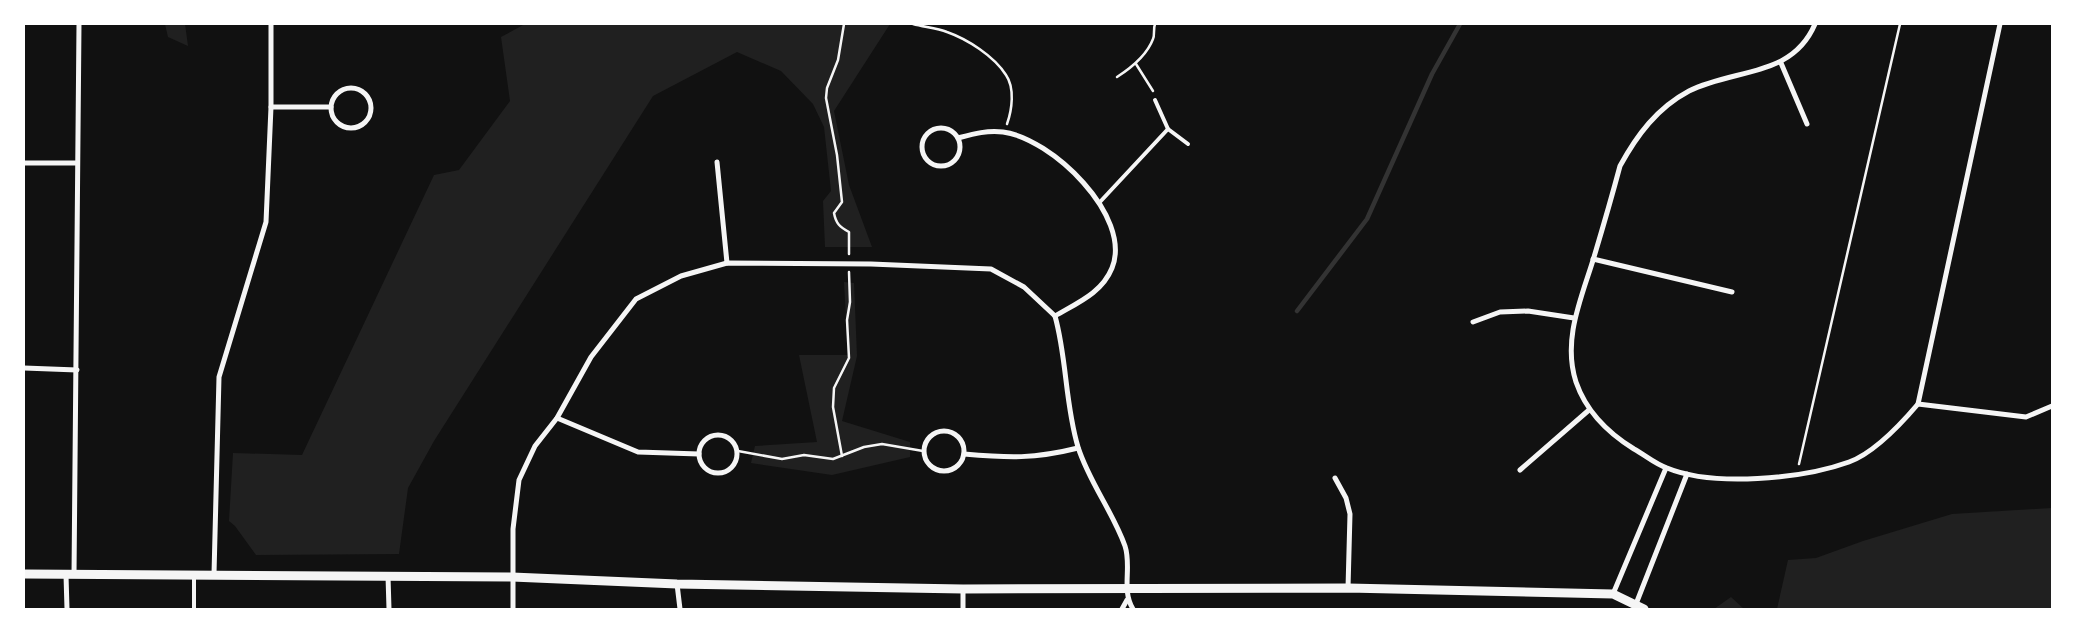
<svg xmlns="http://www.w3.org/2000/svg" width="2076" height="633" font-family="'Titillium Web',sans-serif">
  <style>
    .green { fill: #202020 }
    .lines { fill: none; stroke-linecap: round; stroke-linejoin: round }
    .stream { stroke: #333; stroke-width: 4.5 }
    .path { stroke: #f5f5f5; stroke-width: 2.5 }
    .service { stroke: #f5f5f5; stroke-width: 4 }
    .minor { stroke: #f5f5f5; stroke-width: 5 }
    .tertiary { stroke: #f5f5f5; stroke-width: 9 }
  </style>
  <rect width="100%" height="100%" fill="#111"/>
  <g class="green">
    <path d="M 165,24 L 185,24 L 188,46 L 168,37 Z"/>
    <path d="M 525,24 L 890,24 L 834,111 L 849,185 L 872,247 L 825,247 L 823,201 L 831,191 L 824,127 L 813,104 L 781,71 L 737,52 L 653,96 L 434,441 L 408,488 L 399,554 L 256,555 L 235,526 L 229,521 L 233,453 L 302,455 L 434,175 L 459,170 L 510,101 L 501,37 Z"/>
    <path d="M 844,282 L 854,283 L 857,356 L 842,421 L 910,442 L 910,457 L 832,475 L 751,463 L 755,446 L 817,442 L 799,355 L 848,355 Z"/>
    <path d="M 2052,508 L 2052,609 L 1777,609 L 1788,560 L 1816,558 L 1863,541 L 1952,514 Z"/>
    <path d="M 1731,597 L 1744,609 L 1714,609 Z"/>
  </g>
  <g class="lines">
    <path class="stream" d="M 1297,311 L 1367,219 L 1432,74 L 1460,24"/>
    <g class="path">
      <path d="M 844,24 L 838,60 L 827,88 L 826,98 L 837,155 L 842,202 L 834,213 C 836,224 840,227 849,232 L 849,254"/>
      <path d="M 913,24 C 924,27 937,28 947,32 C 967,39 994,56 1006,75 C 1015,88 1012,110 1007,124"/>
      <path d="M 1136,64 L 1153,91"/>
      <path d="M 1117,77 C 1131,68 1147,55 1153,39 C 1155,35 1153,29 1155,24"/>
      <path d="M 738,451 L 782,459 L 804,455 L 833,459 L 864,447 L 882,444 L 923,451"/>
      <path d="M 842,456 L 833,407 L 834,388 L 849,358 L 847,320 L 850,302 L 849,272"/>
      <path d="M 1799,464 L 1900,24"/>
    </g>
    <g class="service">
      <path d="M 1155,100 L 1168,129 L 1188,144"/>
      <path d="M 1099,203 L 1168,129"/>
      <path d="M 194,609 L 194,576"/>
    </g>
    <g class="minor">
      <path d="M 1815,24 C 1792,78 1735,68 1689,91 C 1657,108 1637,135 1620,166 C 1612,196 1603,227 1594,257 C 1582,297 1562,339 1576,382 C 1586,411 1608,433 1634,449 C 1645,455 1655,464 1667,468 C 1713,487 1802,479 1849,462 C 1874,453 1901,424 1918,404 L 2026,417 L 2052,406"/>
      <path d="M 1781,63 L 1807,124"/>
      <circle cx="351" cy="108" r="20"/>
      <path d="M 271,107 L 331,107"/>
      <circle cx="941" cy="147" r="19"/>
      <path d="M 958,138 C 973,134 987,130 1003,132 C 1051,138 1133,216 1112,268 C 1102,293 1077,303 1055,316"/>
      <path d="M 717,162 L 727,263"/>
      <path d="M 24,163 L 77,163"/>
      <path d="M 1593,259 L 1732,292"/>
      <path d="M 1055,316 C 1067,359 1065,404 1078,447 C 1089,482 1113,512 1125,546 C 1132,567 1121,590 1133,609"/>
      <path d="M 1473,322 L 1500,312 L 1528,311 L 1574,318"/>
      <path d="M 24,368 L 77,370"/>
      <path d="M 1918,404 L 2000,24"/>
      <path d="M 557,418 L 638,452 L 699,454"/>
      <circle cx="944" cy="451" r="20"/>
      <circle cx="718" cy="454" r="19"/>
      <path d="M 964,454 C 1009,458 1034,459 1078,448"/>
      <path d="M 1520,470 L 1589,410"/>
      <path d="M 1335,478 L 1346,498 L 1350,514 L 1348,588"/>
      <path d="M 214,574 L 219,377 L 266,222 L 271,107 L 271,24"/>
      <path d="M 66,575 L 67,609"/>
      <path d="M 74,575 L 79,24"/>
      <path d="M 388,576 L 389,609"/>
      <path d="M 677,584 L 680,609"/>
      <path d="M 1613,594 L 1666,468"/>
      <path d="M 1636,604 L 1687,474"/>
      <path d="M 513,609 L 513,529 L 519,480 L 535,446 L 557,418 L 591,357 L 636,299 L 681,276 L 727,263 L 871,264 L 991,269 L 1024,287 L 1055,316"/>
      <path d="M 963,609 L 963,589"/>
      <path d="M 1122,609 L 1127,600"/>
    </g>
    <path class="tertiary" d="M 24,574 L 512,577 L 677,584 L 963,589 L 1348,588 L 1613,594 L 1644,609"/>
  </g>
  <rect width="2076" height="633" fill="none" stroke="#ffffff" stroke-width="50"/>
</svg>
